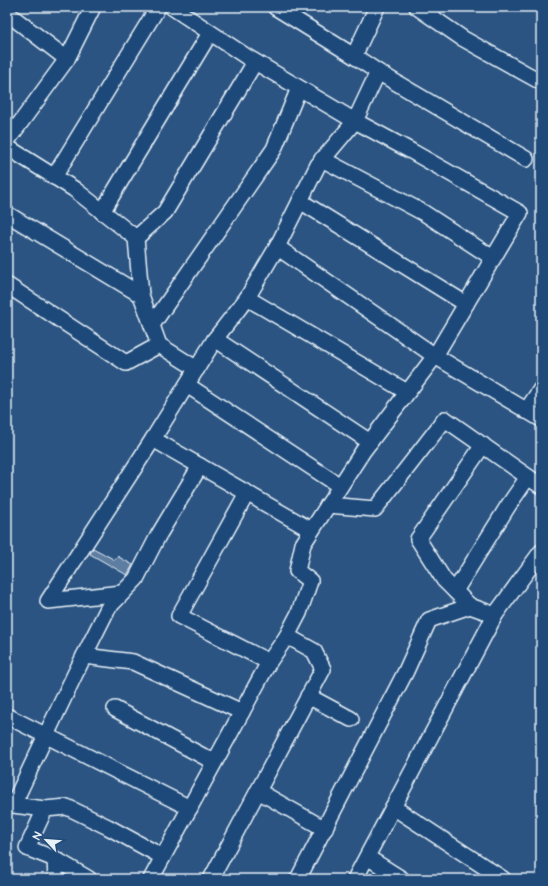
<svg xmlns="http://www.w3.org/2000/svg" width="548" height="886" font-family="'Architects Daughter',sans-serif">
  <style>
    .building { fill: #5d7da1; stroke: #e8f1f8 }
    .lines { fill: none; stroke-linecap: round; stroke-linejoin: round }
    .minor-casing { stroke: #e8f1f8; stroke-width: 18 }
    .minor { stroke: #1f4a7a; stroke-width: 15 }
  </style>
  <rect width="100%" height="100%" fill="#2b5482"/>
  <filter id="ink" filterUnits="userSpaceOnUse"><feTurbulence type="fractalNoise" baseFrequency=".025" numOctaves="2"/><feDisplacementMap in="SourceGraphic" scale="8" xChannelSelector="R" yChannelSelector="G"/><feConvolveMatrix kernelMatrix="1 2 1 2 8 2 1 2 1" color-interpolation-filters="sRGB"/></filter>
  <g filter="url(#ink)">
    <path class="building" d="M 93,548 L 115,560 L 117,556 L 133,565 L 127,575 L 90,554 Z"/>
    <g class="lines">
      <defs>
        <g id="minor">
          <path d="M 172,7 L 247,57 L 355,121 L 411,151 L 520,213 L 435,356 L 277,247 L 318,165 L 355,121 L 378,72 L 354,56 L 377,7"/>
          <path d="M 275,7 L 354,56"/>
          <path d="M 417,7 L 462,38 L 541,82"/>
          <path d="M 7,13 L 67,59"/>
          <path d="M 378,72 L 526,159"/>
          <path d="M 7,141 L 67,59 L 93,7"/>
          <path d="M 7,147 L 74,189 L 136,238 L 141,295 L 159,345 L 197,369"/>
          <path d="M 322,159 L 424,213 L 493,258"/>
          <path d="M 54,177 L 158,7"/>
          <path d="M 300,201 L 466,304"/>
          <path d="M 102,212 L 210,33"/>
          <path d="M 7,214 L 141,295"/>
          <path d="M 136,238 L 165,212 L 255,62"/>
          <path d="M 277,247 L 247,298 L 407,392"/>
          <path d="M 7,285 L 126,363 L 159,345"/>
          <path d="M 247,298 L 215,339 L 370,442"/>
          <path d="M 152,325 L 274,149 L 299,88"/>
          <path d="M 215,339 L 153,439 L 311,530"/>
          <path d="M 187,385 L 340,486"/>
          <path d="M 526,411 L 541,389"/>
          <path d="M 247,493 L 179,616 L 269,662"/>
          <path d="M 328,505 L 375,509 L 411,463 L 445,419 L 541,486"/>
          <path d="M 455,591 L 508,506 L 528,477"/>
          <path d="M 122,593 L 48,601 L 153,439"/>
          <path d="M 470,606 L 444,580 L 418,539 L 483,445"/>
          <path d="M 495,615 L 541,552"/>
          <path d="M 287,636 L 299,613 L 310,581 L 297,571 L 303,544 L 363,451 L 435,356 L 541,419"/>
          <path d="M 84,656 L 133,662 L 242,712"/>
          <path d="M 308,696 L 351,719"/>
          <path d="M 115,709 L 214,762"/>
          <path d="M 7,716 L 190,808"/>
          <path d="M 258,791 L 325,829"/>
          <path d="M 393,807 L 503,879"/>
          <path d="M 45,809 L 13,805 L 75,674 L 108,608 L 136,579 L 158,536 L 200,466"/>
          <path d="M 367,857 L 402,879"/>
          <path d="M 55,859 L 27,848 L 45,809 L 67,807 L 108,827 L 163,857"/>
          <path d="M 56,879 L 55,859 L 89,879"/>
          <path d="M 151,879 L 269,662 L 287,636 L 314,651 L 323,669 L 211,879"/>
          <path d="M 298,879 L 406,671 L 429,620 L 470,606 L 495,615 L 355,879"/>
        </g>
      </defs>
      <use href="#minor" class="minor-casing"/>
      <use href="#minor" class="minor"/>
    </g>
  </g>
  <rect width="548" height="886" fill="none" stroke="#1f4a7a" stroke-width="24"/>
  <rect x="12" y="12" width="524" height="862" fill="none" stroke="#e8f1f8" stroke-width="1.5" filter="url(#ink)"/>
  <g transform="translate(46 840) rotate(296)" stroke="#1f4a7a" stroke-width="3" paint-order="stroke">
  <path d="M0-3L7 15L0 10L-7 15Z" fill="#e8f1f8"/>
  <text y="-6" font-size="11" font-weight="bold" text-anchor="middle" fill="#e8f1f8">N</text>
  </g>
</svg>
